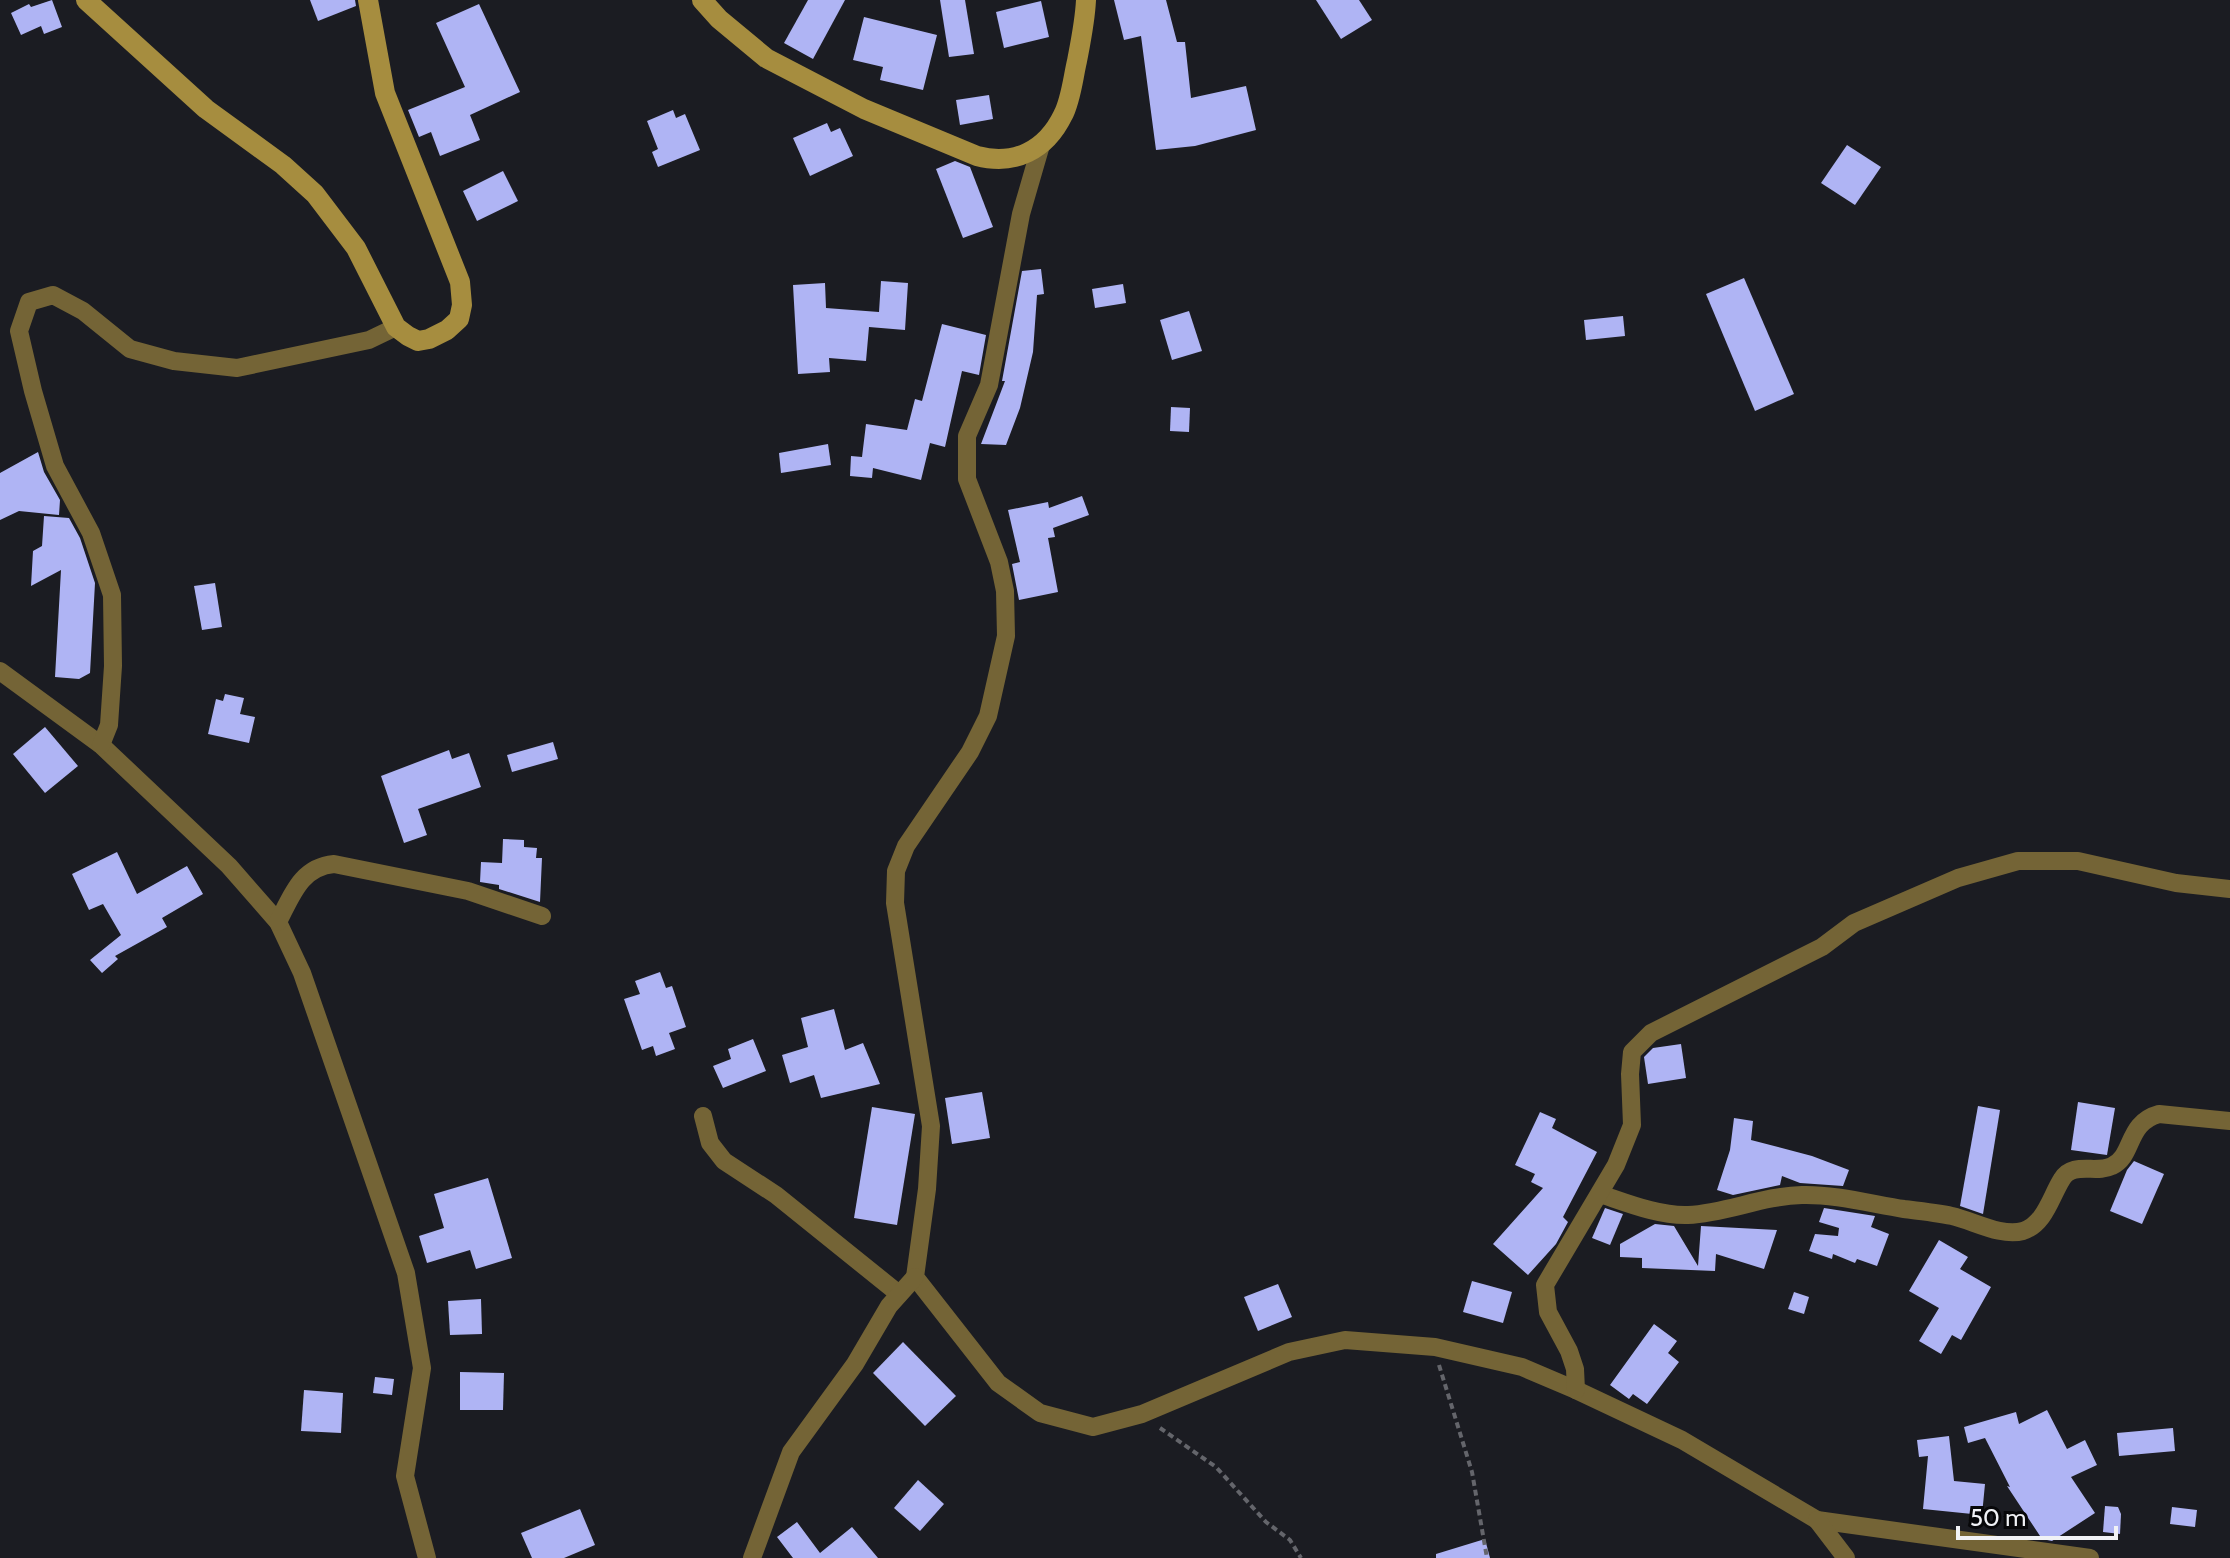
<svg xmlns="http://www.w3.org/2000/svg" width="2230" height="1558" font-family="Cabin,sans-serif">
  <style>
    .building { fill: #afb4f4 }
    .lines { fill: none; stroke-linecap: round; stroke-linejoin: round }
    .path { stroke: #64656b; stroke-width: 4; stroke-dasharray: 6 4; stroke-linecap: butt }
    .street { stroke: #746436; stroke-width: 18 }
    .secondary { stroke: #a68d3f; stroke-width: 20 }
  </style>
  <rect width="100%" height="100%" fill="#1b1c22"/>
  <g class="building">
    <path d="M 52,0 L 62,27 L 44,34 L 41,26 L 21,35 L 11,13 L 29,4 L 31,7 Z"/>
    <path d="M 310,0 L 355,0 L 356,6 L 318,21 Z"/>
    <path d="M 808,0 L 845,0 L 813,59 L 784,43 Z"/>
    <path d="M 940,0 L 965,0 L 974,54 L 949,57 Z"/>
    <path d="M 1114,0 L 1166,0 L 1177,42 L 1185,42 L 1191,98 L 1246,86 L 1256,130 L 1195,146 L 1156,150 L 1141,36 L 1124,40 Z"/>
    <path d="M 1316,0 L 1359,0 L 1372,20 L 1341,39 Z"/>
    <path d="M 1041,1 L 1049,37 L 1004,48 L 996,12 Z"/>
    <path d="M 479,4 L 520,92 L 470,115 L 480,140 L 440,156 L 431,132 L 419,137 L 408,110 L 465,87 L 436,23 Z"/>
    <path d="M 864,17 L 937,35 L 923,90 L 880,80 L 883,67 L 853,60 Z"/>
    <path d="M 989,95 L 993,119 L 960,125 L 956,100 Z"/>
    <path d="M 673,110 L 676,118 L 685,114 L 700,150 L 658,167 L 652,152 L 658,149 L 647,121 Z"/>
    <path d="M 827,123 L 831,132 L 840,128 L 853,156 L 810,176 L 793,138 Z"/>
    <path d="M 1847,145 L 1881,167 L 1855,205 L 1821,183 Z"/>
    <path d="M 955,161 L 970,167 L 993,227 L 963,238 L 936,169 Z"/>
    <path d="M 503,171 L 518,201 L 477,221 L 463,191 Z"/>
    <path d="M 1041,269 L 1044,294 L 1037,295 L 1033,352 L 1020,408 L 1006,445 L 981,444 L 1005,381 L 1002,381 L 1022,271 Z"/>
    <path d="M 1744,278 L 1794,394 L 1755,411 L 1706,294 Z"/>
    <path d="M 881,281 L 908,283 L 905,330 L 869,327 L 866,361 L 829,358 L 830,372 L 798,374 L 793,285 L 825,283 L 826,308 L 879,312 Z"/>
    <path d="M 1123,284 L 1126,303 L 1095,308 L 1092,289 Z"/>
    <path d="M 1189,311 L 1202,351 L 1172,360 L 1160,320 Z"/>
    <path d="M 1623,316 L 1625,336 L 1586,340 L 1584,320 Z"/>
    <path d="M 942,324 L 986,335 L 979,375 L 962,371 L 945,447 L 930,443 L 921,480 L 873,468 L 872,478 L 850,476 L 851,456 L 862,457 L 866,424 L 907,430 L 915,399 L 922,401 Z"/>
    <path d="M 1171,407 L 1190,408 L 1189,432 L 1170,431 Z"/>
    <path d="M 828,444 L 831,465 L 781,473 L 779,453 Z"/>
    <path d="M 38,452 L 44,472 L 60,500 L 59,515 L 19,511 L 0,520 L 0,473 Z"/>
    <path d="M 1082,496 L 1089,515 L 1053,528 L 1055,537 L 1048,538 L 1058,592 L 1019,600 L 1012,564 L 1020,562 L 1008,510 L 1048,502 L 1049,508 Z"/>
    <path d="M 44,516 L 69,518 L 80,538 L 95,583 L 90,673 L 79,679 L 55,677 L 61,570 L 31,586 L 33,551 L 42,546 Z"/>
    <path d="M 215,583 L 222,627 L 202,630 L 194,586 Z"/>
    <path d="M 225,694 L 244,698 L 240,714 L 255,717 L 249,743 L 208,734 L 216,699 L 223,701 Z"/>
    <path d="M 45,727 L 78,766 L 45,793 L 13,754 Z"/>
    <path d="M 553,742 L 558,759 L 512,772 L 507,755 Z"/>
    <path d="M 449,750 L 452,759 L 469,753 L 481,787 L 418,809 L 427,835 L 404,843 L 381,776 Z"/>
    <path d="M 503,839 L 524,840 L 524,847 L 537,848 L 536,858 L 542,858 L 540,902 L 499,889 L 499,885 L 480,882 L 481,862 L 502,863 Z"/>
    <path d="M 117,852 L 137,894 L 187,866 L 203,894 L 162,918 L 167,927 L 115,956 L 118,959 L 102,973 L 90,960 L 121,935 L 103,904 L 89,910 L 72,874 Z"/>
    <path d="M 660,972 L 666,988 L 672,986 L 686,1027 L 669,1033 L 675,1049 L 656,1056 L 653,1046 L 642,1050 L 624,999 L 640,994 L 635,981 Z"/>
    <path d="M 834,1009 L 845,1050 L 863,1043 L 880,1084 L 821,1098 L 814,1075 L 790,1083 L 782,1055 L 808,1047 L 801,1018 Z"/>
    <path d="M 753,1039 L 766,1071 L 723,1088 L 713,1066 L 731,1059 L 728,1049 Z"/>
    <path d="M 1681,1044 L 1686,1078 L 1648,1084 L 1644,1057 L 1653,1048 Z"/>
    <path d="M 982,1092 L 990,1138 L 952,1144 L 945,1098 Z"/>
    <path d="M 2078,1102 L 2115,1108 L 2107,1155 L 2071,1150 Z"/>
    <path d="M 1978,1106 L 2000,1110 L 1983,1214 L 1960,1206 Z"/>
    <path d="M 872,1107 L 915,1114 L 897,1225 L 854,1218 Z"/>
    <path d="M 1540,1112 L 1556,1119 L 1552,1128 L 1597,1152 L 1563,1217 L 1568,1222 L 1556,1244 L 1528,1275 L 1493,1244 L 1543,1188 L 1531,1182 L 1535,1174 L 1515,1165 Z"/>
    <path d="M 1734,1118 L 1753,1121 L 1751,1140 L 1812,1156 L 1849,1170 L 1843,1186 L 1800,1183 L 1782,1176 L 1780,1185 L 1733,1195 L 1717,1190 L 1730,1150 Z"/>
    <path d="M 2134,1161 L 2164,1174 L 2142,1224 L 2110,1211 L 2127,1170 Z"/>
    <path d="M 488,1178 L 512,1258 L 476,1269 L 470,1250 L 427,1263 L 419,1236 L 444,1228 L 434,1194 Z"/>
    <path d="M 1605,1208 L 1623,1214 L 1610,1245 L 1592,1238 Z"/>
    <path d="M 1824,1208 L 1875,1216 L 1871,1227 L 1889,1234 L 1877,1266 L 1857,1259 L 1855,1263 L 1833,1254 L 1832,1259 L 1809,1251 L 1815,1234 L 1838,1236 L 1839,1228 L 1819,1222 Z"/>
    <path d="M 1655,1224 L 1674,1226 L 1698,1266 L 1701,1226 L 1777,1230 L 1764,1269 L 1716,1254 L 1715,1271 L 1642,1268 L 1642,1258 L 1620,1257 L 1620,1244 Z"/>
    <path d="M 1939,1240 L 1968,1257 L 1960,1269 L 1991,1287 L 1961,1340 L 1952,1335 L 1941,1354 L 1919,1341 L 1939,1308 L 1909,1291 Z"/>
    <path d="M 1472,1281 L 1512,1292 L 1503,1323 L 1463,1312 Z"/>
    <path d="M 1278,1284 L 1292,1317 L 1258,1331 L 1244,1297 Z"/>
    <path d="M 1794,1292 L 1809,1297 L 1804,1314 L 1788,1309 Z"/>
    <path d="M 481,1299 L 482,1334 L 450,1335 L 448,1301 Z"/>
    <path d="M 1654,1324 L 1677,1341 L 1668,1353 L 1679,1362 L 1647,1404 L 1633,1394 L 1629,1399 L 1610,1385 Z"/>
    <path d="M 903,1342 L 956,1396 L 925,1426 L 873,1373 Z"/>
    <path d="M 460,1372 L 504,1373 L 503,1410 L 460,1410 Z"/>
    <path d="M 375,1377 L 394,1379 L 392,1395 L 373,1393 Z"/>
    <path d="M 304,1390 L 343,1393 L 341,1433 L 301,1431 Z"/>
    <path d="M 2047,1410 L 2067,1449 L 2085,1440 L 2097,1465 L 2071,1477 L 2095,1513 L 2052,1541 L 2042,1539 L 2007,1486 L 2010,1487 L 1985,1438 L 1968,1443 L 1964,1427 L 2016,1412 L 2019,1424 Z"/>
    <path d="M 2173,1428 L 2175,1451 L 2119,1456 L 2117,1433 Z"/>
    <path d="M 1949,1436 L 1954,1481 L 1985,1484 L 1982,1515 L 1923,1509 L 1928,1456 L 1919,1457 L 1917,1440 Z"/>
    <path d="M 918,1480 L 944,1504 L 920,1531 L 894,1508 Z"/>
    <path d="M 2105,1506 L 2118,1507 L 2121,1514 L 2120,1534 L 2103,1532 Z"/>
    <path d="M 2172,1507 L 2197,1510 L 2195,1527 L 2170,1524 Z"/>
    <path d="M 580,1509 L 595,1545 L 564,1558 L 532,1558 L 521,1533 Z"/>
    <path d="M 797,1522 L 820,1553 L 852,1527 L 878,1558 L 793,1558 L 777,1537 Z"/>
    <path d="M 1485,1539 L 1490,1558 L 1436,1558 L 1436,1554 Z"/>
  </g>
  <g class="lines">
    <g class="path">
      <path d="M 1439,1365 L 1472,1472 L 1487,1558"/>
      <path d="M 1160,1428 L 1216,1467 L 1266,1522 L 1290,1540 L 1301,1558"/>
    </g>
    <g class="street">
      <path d="M 1041,145 L 1021,214 L 989,385 L 967,436 L 967,479 L 999,562 L 1005,591 L 1006,636 L 988,716 L 970,752 L 906,846 L 896,871 L 895,903 L 931,1126 L 927,1189 L 915,1277 L 998,1383 L 1040,1413 L 1093,1427 L 1142,1414 L 1289,1352 L 1345,1340 L 1435,1347 L 1522,1367 L 1576,1390 L 1682,1440 L 1817,1520 L 2090,1558"/>
      <path d="M 0,671 L 101,745 L 229,866 L 278,922 L 302,973 L 406,1273 L 422,1368 L 405,1476 L 427,1558"/>
      <path d="M 101,745 L 109,725 L 113,666 L 112,595 L 91,533 L 55,466 L 33,391 L 19,331 L 29,302 L 53,295 L 83,311 L 130,349 L 174,361 L 237,368 L 369,340 L 396,327"/>
      <path d="M 278,922 C 292,895 301,867 334,864 L 468,891 L 542,916"/>
      <path d="M 703,1116 L 710,1143 L 724,1161 L 776,1195 L 899,1294"/>
      <path d="M 1600,1194 C 1627,1203 1659,1216 1688,1215 C 1727,1213 1762,1196 1802,1195 C 1833,1194 1872,1204 1904,1209 C 1920,1211 1937,1213 1952,1216 C 1974,1221 2001,1237 2023,1231 C 2045,1224 2051,1196 2062,1179 C 2073,1161 2096,1174 2112,1166 C 2134,1156 2126,1123 2159,1114 L 2230,1121"/>
      <path d="M 1576,1390 L 1575,1369 L 1569,1351 L 1548,1312 L 1545,1285 L 1616,1165 L 1632,1125 L 1630,1074 L 1632,1052 L 1651,1033 L 1822,947 L 1854,923 L 1958,878 L 2018,861 L 2078,861 L 2176,883 L 2230,889"/>
      <path d="M 1817,1520 L 1846,1558"/>
      <path d="M 752,1558 L 791,1452 L 855,1364 L 889,1306 L 915,1277"/>
    </g>
    <g class="secondary">
      <path d="M 86,0 L 206,109 L 283,165 L 315,194 L 356,248 L 396,327 L 408,336 L 418,341 L 429,339 L 447,330 L 459,319 L 462,305 L 460,282 L 385,93 L 368,0"/>
      <path d="M 702,0 L 719,19 L 766,58 L 864,109 L 977,156 C 1015,166 1046,150 1063,115 C 1071,100 1073,78 1077,61 C 1081,40 1085,21 1086,0"/>
    </g>
  </g>
  <path d="M1958 1526v12h158v-12" fill="none" stroke="#f1f2f6" stroke-width="4"/>
  <text x="1970" y="1526" font-size="24" fill="#f1f2f6" stroke="#070709" stroke-width="6" paint-order="stroke">50 m</text>
</svg>
